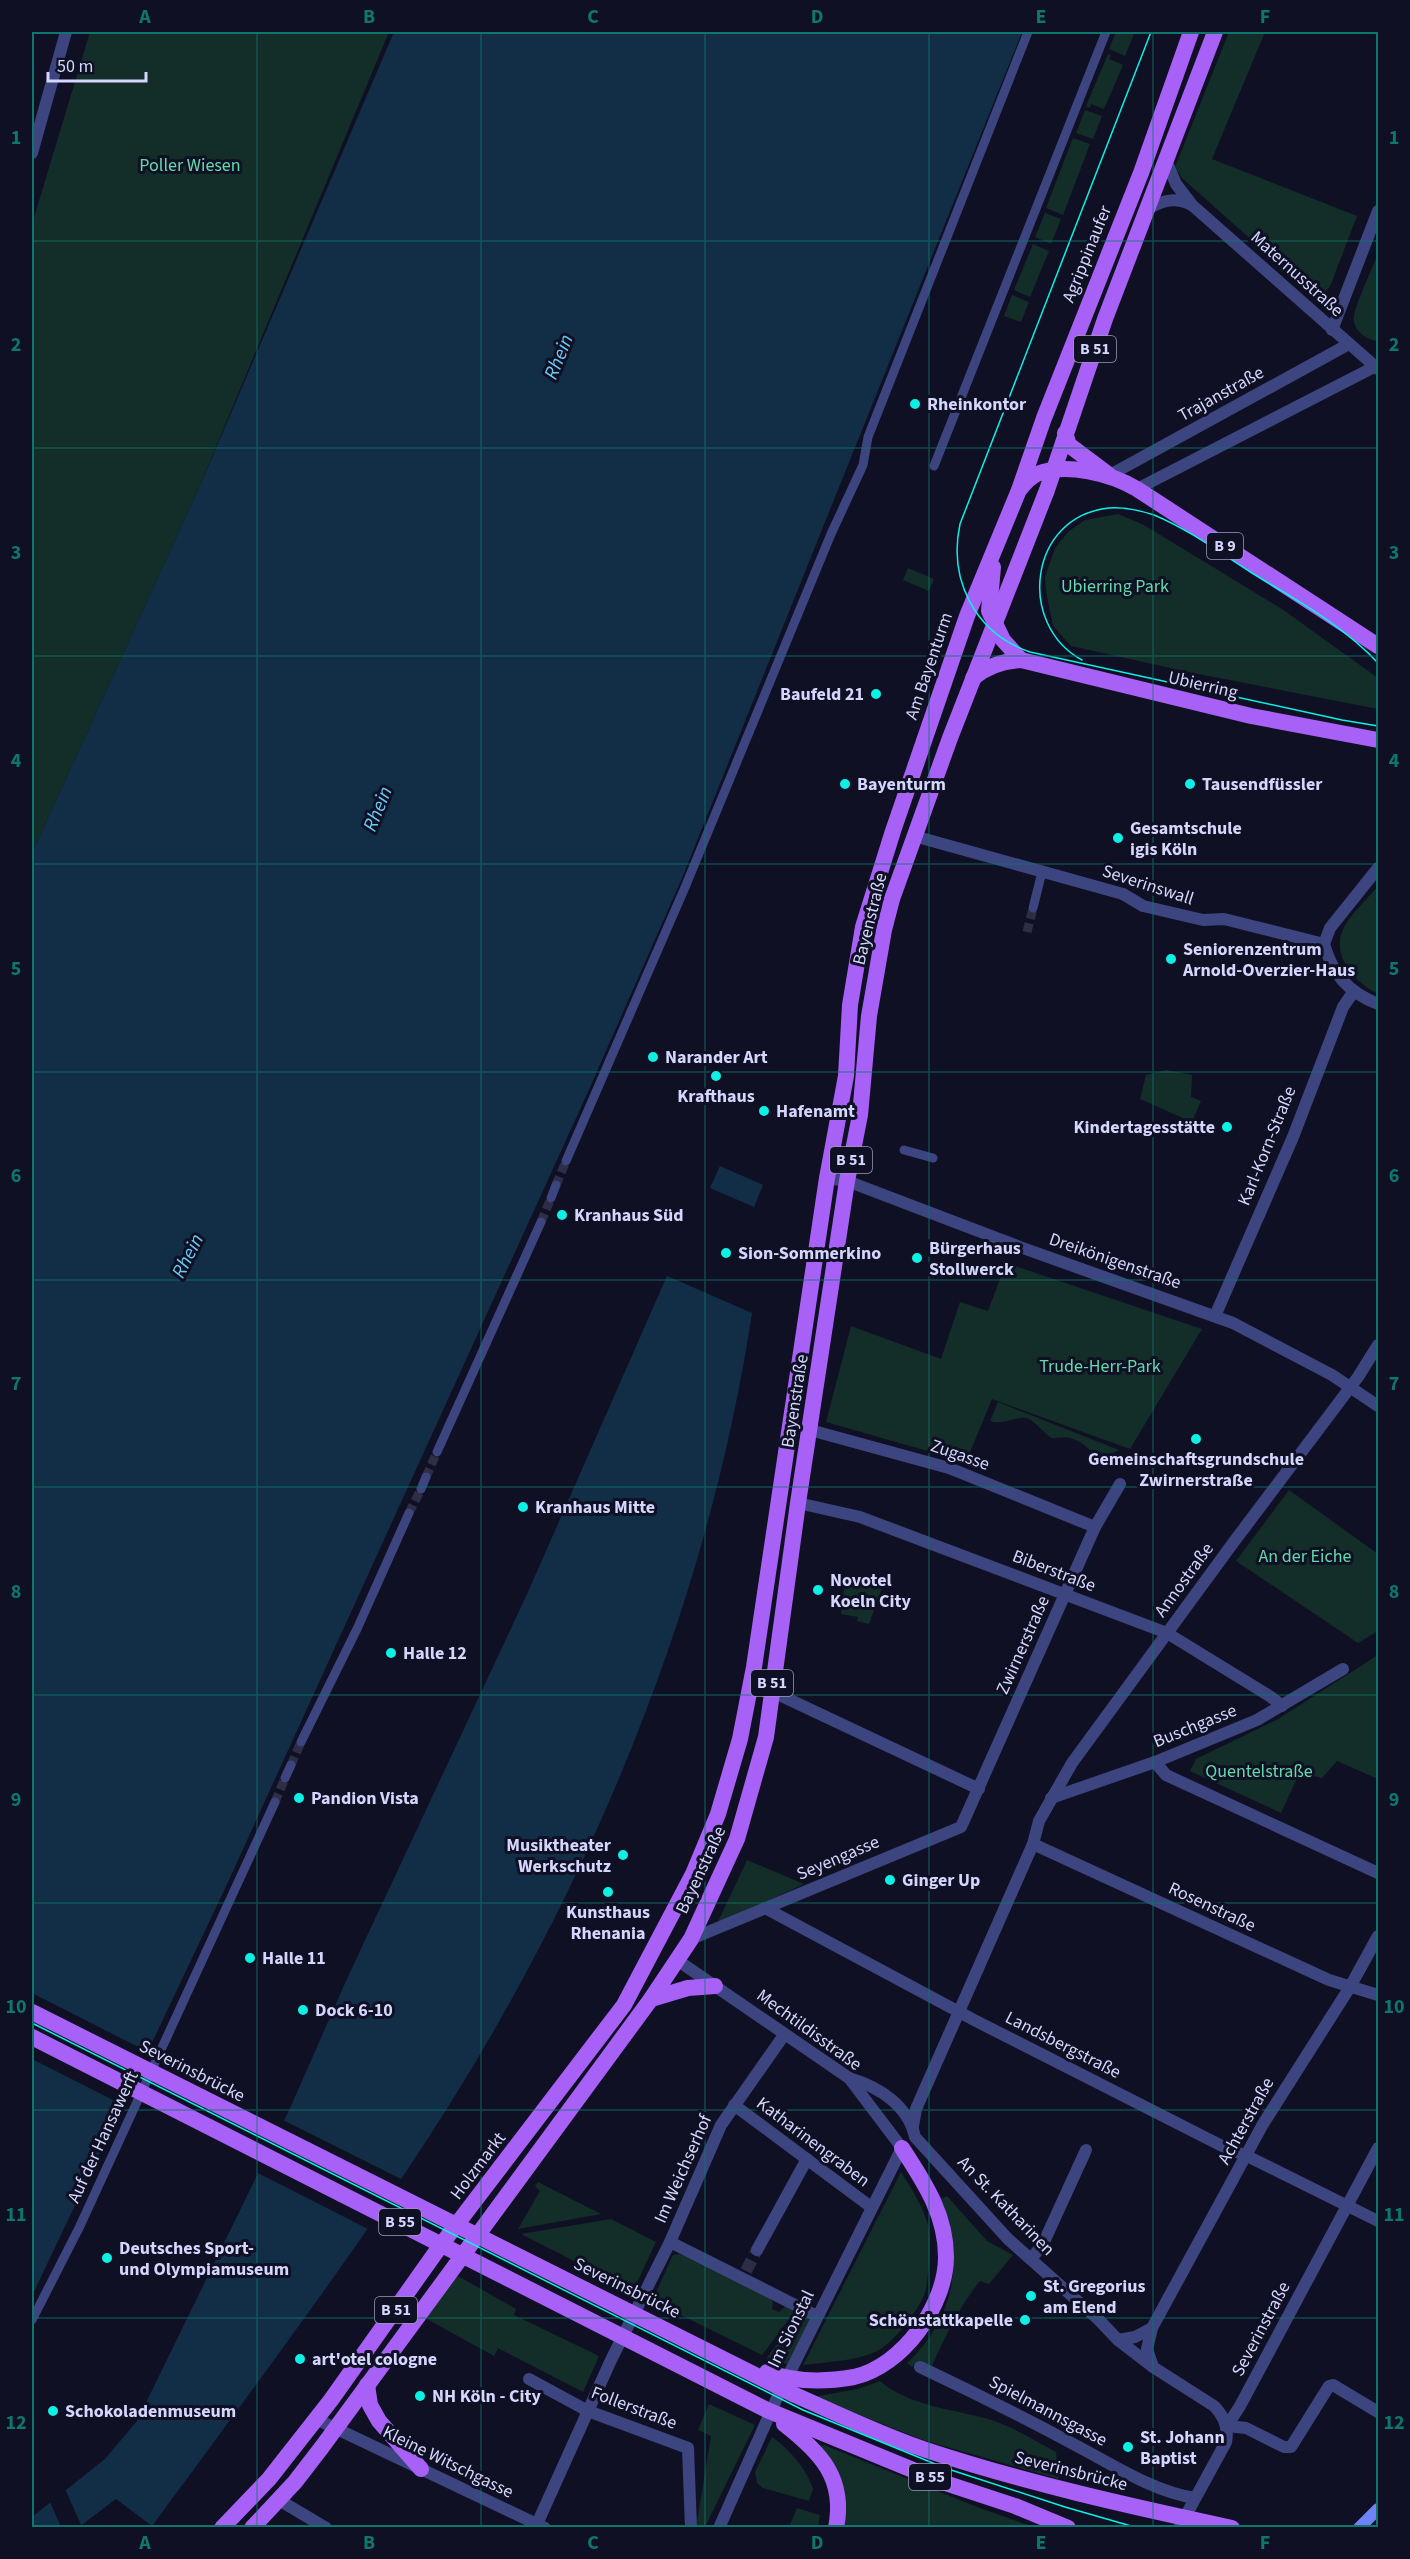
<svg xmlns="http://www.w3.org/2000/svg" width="1410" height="2559" font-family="'Source Sans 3',sans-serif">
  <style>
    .green { fill: #132d28 }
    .water { fill: #112e46 }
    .pier { fill: #101024 }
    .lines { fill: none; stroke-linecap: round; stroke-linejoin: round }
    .pedestrian-tunnel { stroke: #2d2e45; stroke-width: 9; stroke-dasharray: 9 4.5; stroke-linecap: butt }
    .minor-tunnel { stroke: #2d2e45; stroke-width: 12; stroke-dasharray: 12 6; stroke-linecap: butt }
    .pedestrian { stroke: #3d4580; stroke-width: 9 }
    .minor { stroke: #3d4580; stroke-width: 12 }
    .tertiary { stroke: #3d4580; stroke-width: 12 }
    .secondary { stroke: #7082f8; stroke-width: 12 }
    .primary { stroke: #a861f7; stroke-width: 16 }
    .tram { stroke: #0df0e4; stroke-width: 1.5 }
    .grid { fill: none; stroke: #0f766e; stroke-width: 1.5; stroke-opacity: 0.55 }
    .poi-dot { fill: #0df0e4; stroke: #101024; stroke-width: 2 }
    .labels { text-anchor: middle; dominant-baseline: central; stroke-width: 6; stroke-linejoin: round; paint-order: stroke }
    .shield { fill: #101024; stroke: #999bbc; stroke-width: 1.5 }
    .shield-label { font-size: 16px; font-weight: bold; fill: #d4d6fd }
    .park-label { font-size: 18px; fill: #64d9aa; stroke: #101024 }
    .street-label { font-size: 18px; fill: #d4d6fd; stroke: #101024 }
    .poi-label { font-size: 18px; font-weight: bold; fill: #d4d6fd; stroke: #101024; text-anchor: start }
    .water-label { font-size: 20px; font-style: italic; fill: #68cbf7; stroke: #101024 }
    .neatline { fill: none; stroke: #0f766e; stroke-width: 2 }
    .grid-label { font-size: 20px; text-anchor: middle; font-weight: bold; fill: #0f766e }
  </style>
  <rect width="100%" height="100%" fill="#101024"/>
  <g class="green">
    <path d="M 90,32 L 389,32 L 198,490 L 32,853 L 32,224 Z"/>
    <path d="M 1116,32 L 1134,34 L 1125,56 L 1109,49 Z"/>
    <path d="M 1229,32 L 1265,32 L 1212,159 L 1357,216 L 1331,284 C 1326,293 1320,297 1310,292 L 1182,178 L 1175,167 Z"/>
    <path d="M 1108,54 L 1111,55 L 1109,59 L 1123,65 L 1104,109 L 1091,104 L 1090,108 L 1086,106 Z"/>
    <path d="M 1085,110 L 1102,116 L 1093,139 L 1076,133 Z"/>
    <path d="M 1073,138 L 1090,144 L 1063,215 L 1046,208 Z"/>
    <path d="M 1045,213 L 1061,219 L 1051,244 L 1035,237 Z"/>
    <path d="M 1033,244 L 1049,251 L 1030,297 L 1014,290 Z"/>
    <path d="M 1378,253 L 1378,341 L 1377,341 C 1365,339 1352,330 1354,316 C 1357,300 1372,270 1378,253 Z"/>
    <path d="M 1012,295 L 1029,302 L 1021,322 L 1004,316 Z"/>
    <path d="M 1118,514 L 1144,525 L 1282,609 L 1378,678 L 1378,709 L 1193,673 L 1071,646 L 1053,626 L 1046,591 L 1045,577 L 1055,548 L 1069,531 L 1085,520 Z"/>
    <path d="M 908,568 L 934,579 L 929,591 L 903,580 Z"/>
    <path d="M 1378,886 L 1378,994 C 1352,981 1327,951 1347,922 C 1356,909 1368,898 1378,886 Z"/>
    <path d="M 1166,1070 L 1192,1075 L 1191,1097 L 1201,1101 L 1192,1122 L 1140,1099 L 1146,1075 Z"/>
    <path d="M 1006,1263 L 1202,1329 L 1130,1449 L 992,1399 L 966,1462 L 826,1422 L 851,1326 L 941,1359 L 960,1302 L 988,1311 Z"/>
    <path d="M 998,1402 L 1119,1450 C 1091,1465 1097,1450 1076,1440 C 1068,1436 1061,1438 1052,1438 C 1043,1433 1037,1423 1029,1419 C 1019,1414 1005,1426 990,1421 Z"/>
    <path d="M 1289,1490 L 1378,1554 L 1378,1631 L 1358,1643 L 1236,1561 Z"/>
    <path d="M 846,1575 L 882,1588 L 869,1624 L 857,1621 L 858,1617 L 841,1614 Z"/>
    <path d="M 1378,1655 L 1378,1779 L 1337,1761 L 1322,1778 L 1300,1772 L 1281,1813 L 1190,1771 L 1196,1759 L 1278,1719 Z"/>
    <path d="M 747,1860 L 804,1884 L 717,1924 Z"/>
    <path d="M 901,2172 C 911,2188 923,2206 928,2225 C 931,2240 929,2273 926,2289 C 922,2307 895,2341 879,2350 C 859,2361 826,2362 803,2365 Z"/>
    <path d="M 538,2182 L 601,2214 L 518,2229 L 540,2191 L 535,2186 Z"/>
    <path d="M 947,2196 L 987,2241 L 1013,2255 L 989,2284 L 980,2281 C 959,2307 945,2337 931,2368 L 918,2361 L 912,2367 L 907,2363 C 955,2319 965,2259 941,2199 Z"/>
    <path d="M 611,2219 L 656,2242 L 633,2291 L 521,2234 Z"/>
    <path d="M 680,2254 C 703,2264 758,2284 773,2302 L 772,2309 L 779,2312 L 787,2305 L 796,2310 L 762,2355 L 652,2301 L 673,2255 Z"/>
    <path d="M 458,2276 L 516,2309 L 514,2315 L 599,2356 L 583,2392 L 498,2348 L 494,2356 L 423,2317 L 452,2279 Z"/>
    <path d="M 800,2312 L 811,2318 L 787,2364 L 766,2359 Z"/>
    <path d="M 880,2381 C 909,2406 952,2409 988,2419 C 1012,2426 1034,2440 1056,2452 L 1059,2479 L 926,2441 L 813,2397 L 858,2389 Z"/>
    <path d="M 709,2404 L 755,2425 L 705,2527 L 696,2528 L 711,2436 L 698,2430 Z"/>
    <path d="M 772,2437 C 789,2449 806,2468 813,2489 L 809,2501 L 763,2488 L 757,2483 L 755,2472 Z"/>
    <path d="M 824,2445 L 977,2507 L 1034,2527 L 842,2527 L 820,2446 Z"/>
    <path d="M 797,2508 L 820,2515 L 818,2527 L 789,2527 Z"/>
  </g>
  <g class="water">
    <path d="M 394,32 L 1022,32 L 682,878 L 587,1094 L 229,1880 L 32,2296 L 32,853 L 198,490 Z"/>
    <path d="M 720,1166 L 763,1185 L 754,1207 L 710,1188 Z"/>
    <path d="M 667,1276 L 752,1313 C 711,1584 606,1848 464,2081 C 369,2236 259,2380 152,2526 L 116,2499 L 79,2527 L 32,2528 L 32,2517 L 105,2459 L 137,2421 L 291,2106 L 346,1981 L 528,1592 Z"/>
  </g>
  <g class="pier">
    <path d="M 32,1993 L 150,2053 L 125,2106 L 32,2059 Z"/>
    <path d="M 281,2119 L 403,2180 L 370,2230 L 256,2172 Z"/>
    <path d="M 65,2489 L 82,2527 L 61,2527 L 50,2502 Z"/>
  </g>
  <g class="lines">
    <g class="pedestrian-tunnel">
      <path d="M 1027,932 L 1033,908"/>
      <path d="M 556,1185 L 566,1161"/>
      <path d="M 541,1222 L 551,1198"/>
      <path d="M 426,1477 L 437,1452"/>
      <path d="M 409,1513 L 421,1489"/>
      <path d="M 291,1765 L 301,1742"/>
      <path d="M 275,1802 L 285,1778"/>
    </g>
    <path class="minor-tunnel" d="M 746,2271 L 757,2250"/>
    <g class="pedestrian">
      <path d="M 934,466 L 1106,32"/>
      <path d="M 1033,908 L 1042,872"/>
      <path d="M 904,1150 L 933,1158"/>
      <path d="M 566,1161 L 686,885 L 831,534 L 863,465 L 868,437 L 1028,32"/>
      <path d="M 551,1198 L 556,1185"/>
      <path d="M 437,1452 L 541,1222"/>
      <path d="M 421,1489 L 426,1477"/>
      <path d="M 301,1742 L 357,1629 L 409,1513"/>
      <path d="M 285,1778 L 291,1765"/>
      <path d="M 32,2320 L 79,2228 L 275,1802"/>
    </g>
    <g class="minor">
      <path d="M 32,153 L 66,32"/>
      <path d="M 1166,160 L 1176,184 L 1192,205 L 1378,369"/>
      <path d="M 1148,209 C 1163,200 1175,197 1192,205"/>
      <path d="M 1332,330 L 1378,211"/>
      <path d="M 1110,475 L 1349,344"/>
      <path d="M 1137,489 L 1378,365"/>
      <path d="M 914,836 L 1123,894 L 1143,906 L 1203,920 L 1224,919 L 1324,944"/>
      <path d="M 1324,944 L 1330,928 L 1378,868"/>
      <path d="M 1324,944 C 1333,975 1348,992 1378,1004"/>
      <path d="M 827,1178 L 847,1181 L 1020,1247 L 1233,1323 L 1332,1375 L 1378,1406"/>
      <path d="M 1215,1316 L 1293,1137 L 1343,1007 L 1354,991"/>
      <path d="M 810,1430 L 949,1468 L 1095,1527"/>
      <path d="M 798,1503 L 860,1517 L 1167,1633 L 1271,1697 L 1282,1706"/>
      <path d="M 771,1691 L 979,1789"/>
      <path d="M 1155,1762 L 1166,1775 L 1378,1873"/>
      <path d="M 1051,1798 L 1155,1762 L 1257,1720 L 1343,1669"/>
      <path d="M 1033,1844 L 1329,1980 L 1378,1995"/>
      <path d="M 765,1908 L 976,2021 L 1226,2148 L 1247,2156 L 1378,2221"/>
      <path d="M 691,1939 L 961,1827 L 1095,1527 L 1120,1484"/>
      <path d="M 849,2078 C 879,2087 908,2105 915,2137 L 1008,2239 L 1099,2320 L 1118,2340 L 1153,2367 L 1214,2406 C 1224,2416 1229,2427 1226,2442 L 1179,2528"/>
      <path d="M 734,2105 L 871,2207"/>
      <path d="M 913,2126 L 916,2109 L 1033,1844 L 1039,1821 L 1072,1763 L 1233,1543 L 1358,1377 L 1378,1345"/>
      <path d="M 670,2242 L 817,2316"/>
      <path d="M 757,2250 L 807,2159"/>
      <path d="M 1031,2259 L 1043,2244 L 1086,2150"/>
      <path d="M 1118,2340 L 1135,2337 L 1152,2328"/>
      <path d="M 920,2367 C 973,2392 1025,2418 1077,2446 C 1113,2465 1154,2492 1195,2498"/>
      <path d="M 1153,2367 L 1147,2349 L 1152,2328 L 1263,2124 L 1350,1987 L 1378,1936"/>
      <path d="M 529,2379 L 588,2411 L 688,2448 L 691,2528"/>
      <path d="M 1227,2426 L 1240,2406 L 1378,2148"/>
      <path d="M 1227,2426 L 1246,2428 L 1284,2447 L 1291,2447 L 1329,2386 L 1333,2385 L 1378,2412"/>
      <path d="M 279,2500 L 326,2528"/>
      <path d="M 537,2524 L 611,2360 L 670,2242 L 721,2125 L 784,2035"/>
      <path d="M 719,2528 L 776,2400 L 902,2148"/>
    </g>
    <g class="tertiary">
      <path d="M 677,1960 L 849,2078 L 902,2148"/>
      <path d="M 316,2419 L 545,2528"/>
    </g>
    <path class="secondary" d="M 1359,2528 L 1378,2509"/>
    <g class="primary">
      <path d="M 1065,433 L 1069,445 L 1109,475"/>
      <path d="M 1020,489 C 1025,483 1030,477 1037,474 C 1066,462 1112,474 1137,489 L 1378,646"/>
      <path d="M 993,567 L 989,611 L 1003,640 L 1021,660"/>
      <path d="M 973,678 C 987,666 1002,661 1021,660 L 1251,716 L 1378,740"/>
      <path d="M 651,1999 L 688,1988 L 715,1986"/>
      <path d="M 32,2012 L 795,2395 C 838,2414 881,2435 926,2450 C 1026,2483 1129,2506 1232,2528"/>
      <path d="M 32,2037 L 767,2410 L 942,2482 L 1015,2506 L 1068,2528"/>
      <path d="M 767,2372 C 794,2382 826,2382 854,2377 C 903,2366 946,2305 946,2257 C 946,2214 924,2182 902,2148"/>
      <path d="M 367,2385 L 370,2405 L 379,2421 L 421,2469"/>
      <path d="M 784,2424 C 820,2452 846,2478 836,2528"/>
      <path d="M 222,2528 L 269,2479 L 331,2400 L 441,2245 L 624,2005 L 693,1874 L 718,1814 L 740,1739 L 754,1667 L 827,1178 L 846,1076 L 850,1005 L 863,927 L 893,831 L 967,616 L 1019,490 L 1044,418 L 1141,173 L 1191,32"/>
      <path d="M 252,2528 L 295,2482 L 322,2447 L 651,1999 L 691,1939 L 737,1839 L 766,1737 L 798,1503 L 847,1181 L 860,1115 L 869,1016 L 884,930 L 892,899 L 950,738 L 1047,490 L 1105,319 L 1215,32"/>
    </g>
    <g class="tram">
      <path d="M 1151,32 L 960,524 C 948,580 975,633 1030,652 L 1342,720 L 1378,726"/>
      <path d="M 1082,660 C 1016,624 1029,516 1109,508 C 1124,507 1139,510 1154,515 C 1188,529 1221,553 1252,573 C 1296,600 1343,625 1378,663"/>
      <path d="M 32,2023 L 803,2410 L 945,2468 L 1065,2507 L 1138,2528"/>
    </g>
  </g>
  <path class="grid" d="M 257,32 L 257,2528M 481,32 L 481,2528M 705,32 L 705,2528M 929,32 L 929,2528M 1153,32 L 1153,2528M 32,241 L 1378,241M 32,448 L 1378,448M 32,656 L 1378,656M 32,864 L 1378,864M 32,1072 L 1378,1072M 32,1280 L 1378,1280M 32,1487 L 1378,1487M 32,1695 L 1378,1695M 32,1903 L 1378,1903M 32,2110 L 1378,2110M 32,2318 L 1378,2318"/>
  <g class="poi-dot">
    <circle cx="915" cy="404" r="6"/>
    <circle cx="876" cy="694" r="6"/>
    <circle cx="845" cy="784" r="6"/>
    <circle cx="1190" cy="784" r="6"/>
    <circle cx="1118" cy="838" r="6"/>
    <circle cx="1171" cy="959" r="6"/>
    <circle cx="653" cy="1057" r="6"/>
    <circle cx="716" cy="1076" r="6"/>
    <circle cx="764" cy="1111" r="6"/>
    <circle cx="1227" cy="1127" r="6"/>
    <circle cx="562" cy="1215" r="6"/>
    <circle cx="726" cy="1253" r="6"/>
    <circle cx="917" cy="1258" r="6"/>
    <circle cx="1196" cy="1439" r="6"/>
    <circle cx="523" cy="1507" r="6"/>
    <circle cx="818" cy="1590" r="6"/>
    <circle cx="391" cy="1653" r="6"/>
    <circle cx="299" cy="1798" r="6"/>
    <circle cx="623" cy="1855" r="6"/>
    <circle cx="890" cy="1880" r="6"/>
    <circle cx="608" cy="1892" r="6"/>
    <circle cx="250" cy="1958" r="6"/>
    <circle cx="303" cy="2010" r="6"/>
    <circle cx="107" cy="2258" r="6"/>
    <circle cx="1031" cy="2296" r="6"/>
    <circle cx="1025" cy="2320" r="6"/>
    <circle cx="300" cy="2359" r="6"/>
    <circle cx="420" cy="2396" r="6"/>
    <circle cx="53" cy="2411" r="6"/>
    <circle cx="1128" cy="2447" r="6"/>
  </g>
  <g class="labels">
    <g class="shield">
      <rect x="1074" y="336" width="42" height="26" rx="4.5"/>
      <rect x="1207" y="533" width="36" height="26" rx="4.5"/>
      <rect x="830" y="1147" width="42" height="26" rx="4.5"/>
      <rect x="751" y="1670" width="42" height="26" rx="4.5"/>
      <rect x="379" y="2209" width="42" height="26" rx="4.5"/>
      <rect x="375" y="2297" width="42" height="26" rx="4.5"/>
      <rect x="909" y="2464" width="42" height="26" rx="4.5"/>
    </g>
    <g class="shield-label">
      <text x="1095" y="349">B 51</text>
      <text x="1225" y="546">B 9</text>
      <text x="851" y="1160">B 51</text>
      <text x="772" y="1683">B 51</text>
      <text x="400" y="2222">B 55</text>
      <text x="396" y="2310">B 51</text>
      <text x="930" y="2477">B 55</text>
    </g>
    <g class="park-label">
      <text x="190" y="165">Poller Wiesen</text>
      <text x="1115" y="586">Ubierring Park</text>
      <text x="1100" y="1366">Trude-Herr-Park</text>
      <text x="1305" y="1556">An der Eiche</text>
      <text x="1259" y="1771">Quentelstraße</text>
    </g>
    <g class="street-label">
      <text transform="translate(1087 254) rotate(-68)">Agrippinaufer</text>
      <text transform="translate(1297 274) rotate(42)">Maternusstraße</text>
      <text transform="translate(1221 394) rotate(-29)">Trajanstraße</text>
      <text transform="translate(929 666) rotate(-71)">Am Bayenturm</text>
      <text transform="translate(1203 685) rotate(13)">Ubierring</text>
      <text transform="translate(1148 885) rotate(18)">Severinswall</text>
      <text transform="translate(870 919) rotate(-76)">Bayenstraße</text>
      <text transform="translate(1267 1146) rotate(-68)">Karl-Korn-Straße</text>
      <text transform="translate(1115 1261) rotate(19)">Dreikönigenstraße</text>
      <text transform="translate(795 1401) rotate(-81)">Bayenstraße</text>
      <text transform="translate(960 1455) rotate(19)">Zugasse</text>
      <text transform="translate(1054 1571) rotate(21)">Biberstraße</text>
      <text transform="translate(1184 1580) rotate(-54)">Annostraße</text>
      <text transform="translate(1023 1645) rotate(-66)">Zwirnerstraße</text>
      <text transform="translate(1195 1726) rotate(-22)">Buschgasse</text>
      <text transform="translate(838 1858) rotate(-23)">Seyengasse</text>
      <text transform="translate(701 1870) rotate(-65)">Bayenstraße</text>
      <text transform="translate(1212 1907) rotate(25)">Rosenstraße</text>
      <text transform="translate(809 2030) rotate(36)">Mechtildisstraße</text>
      <text transform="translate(1063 2045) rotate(27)">Landsbergstraße</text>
      <text transform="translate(192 2071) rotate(27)">Severinsbrücke</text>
      <text transform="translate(1246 2121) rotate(-61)">Achterstraße</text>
      <text transform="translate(103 2137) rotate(-65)">Auf der Hansawerft</text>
      <text transform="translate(813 2142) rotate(37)">Katharinengraben</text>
      <text transform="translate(478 2166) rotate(-53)">Holzmarkt</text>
      <text transform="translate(683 2169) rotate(-66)">Im Weichserhof</text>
      <text transform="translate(1006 2206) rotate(46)">An St. Katharinen</text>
      <text transform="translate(627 2288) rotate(26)">Severinsbrücke</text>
      <text transform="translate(791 2329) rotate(-64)">Im Sionstal</text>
      <text transform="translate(1261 2329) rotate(-62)">Severinstraße</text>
      <text transform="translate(634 2408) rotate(21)">Follerstraße</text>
      <text transform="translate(1048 2411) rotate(28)">Spielmannsgasse</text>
      <text transform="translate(448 2462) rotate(26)">Kleine Witschgasse</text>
      <text transform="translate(1071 2471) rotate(14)">Severinsbrücke</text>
    </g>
    <g class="poi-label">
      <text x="927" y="404">Rheinkontor</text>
      <text x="864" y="694" text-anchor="end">Baufeld 21</text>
      <text x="857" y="784">Bayenturm</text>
      <text x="1202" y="784">Tausendfüssler</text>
      <text x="1130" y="828">Gesamtschule<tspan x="1130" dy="21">igis Köln</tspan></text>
      <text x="1183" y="949">Seniorenzentrum<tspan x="1183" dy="21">Arnold-Overzier-Haus</tspan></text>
      <text x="665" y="1057">Narander Art</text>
      <text x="716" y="1096" text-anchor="middle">Krafthaus</text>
      <text x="776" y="1111">Hafenamt</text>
      <text x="1215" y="1127" text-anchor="end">Kindertagesstätte</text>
      <text x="574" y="1215">Kranhaus Süd</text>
      <text x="929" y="1248">Bürgerhaus<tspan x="929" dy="21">Stollwerck</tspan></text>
      <text x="738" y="1253">Sion-Sommerkino</text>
      <text x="1196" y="1459" text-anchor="middle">Gemeinschaftsgrundschule<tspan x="1196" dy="21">Zwirnerstraße</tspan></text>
      <text x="535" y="1507">Kranhaus Mitte</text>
      <text x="830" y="1580">Novotel<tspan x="830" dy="21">Koeln City</tspan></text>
      <text x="403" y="1653">Halle 12</text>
      <text x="311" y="1798">Pandion Vista</text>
      <text x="611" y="1845" text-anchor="end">Musiktheater<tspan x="611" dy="21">Werkschutz</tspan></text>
      <text x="902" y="1880">Ginger Up</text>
      <text x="608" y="1912" text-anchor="middle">Kunsthaus<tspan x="608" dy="21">Rhenania</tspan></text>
      <text x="262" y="1958">Halle 11</text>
      <text x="315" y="2010">Dock 6-10</text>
      <text x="119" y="2248">Deutsches Sport-<tspan x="119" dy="21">und Olympiamuseum</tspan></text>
      <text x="1043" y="2286">St. Gregorius<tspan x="1043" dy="21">am Elend</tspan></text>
      <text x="1013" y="2320" text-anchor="end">Schönstattkapelle</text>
      <text x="312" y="2359">art'otel cologne</text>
      <text x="432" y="2396">NH Köln - City</text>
      <text x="65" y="2411">Schokoladenmuseum</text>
      <text x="1140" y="2437">St. Johann<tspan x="1140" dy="21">Baptist</tspan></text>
    </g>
    <g class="water-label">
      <text transform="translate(559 357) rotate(-68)">Rhein</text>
      <text transform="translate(378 809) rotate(-68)">Rhein</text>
      <text transform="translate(188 1256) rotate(-63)">Rhein</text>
    </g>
  </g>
  <rect width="1410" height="2559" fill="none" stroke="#101024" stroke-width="66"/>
  <path d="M48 72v9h98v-9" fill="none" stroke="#d4d6fd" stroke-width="3"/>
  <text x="57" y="72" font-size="18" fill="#d4d6fd" stroke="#101024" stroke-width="4.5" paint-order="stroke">50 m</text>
  <rect x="33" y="33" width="1344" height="2493" class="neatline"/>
  <g class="grid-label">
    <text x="145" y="23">A</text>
    <text x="369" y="23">B</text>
    <text x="593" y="23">C</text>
    <text x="817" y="23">D</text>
    <text x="1041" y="23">E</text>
    <text x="1265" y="23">F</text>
    <text x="16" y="144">1</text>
    <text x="1394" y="144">1</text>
    <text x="16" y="351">2</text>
    <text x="1394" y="351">2</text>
    <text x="16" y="559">3</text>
    <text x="1394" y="559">3</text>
    <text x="16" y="767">4</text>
    <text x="1394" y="767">4</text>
    <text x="16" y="975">5</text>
    <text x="1394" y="975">5</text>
    <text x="16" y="1182">6</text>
    <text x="1394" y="1182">6</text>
    <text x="16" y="1390">7</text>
    <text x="1394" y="1390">7</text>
    <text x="16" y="1598">8</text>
    <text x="1394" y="1598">8</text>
    <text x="16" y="1806">9</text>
    <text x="1394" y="1806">9</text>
    <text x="16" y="2013">10</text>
    <text x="1394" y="2013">10</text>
    <text x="16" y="2221">11</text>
    <text x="1394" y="2221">11</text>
    <text x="16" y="2429">12</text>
    <text x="1394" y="2429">12</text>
    <text x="145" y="2549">A</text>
    <text x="369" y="2549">B</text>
    <text x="593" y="2549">C</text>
    <text x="817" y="2549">D</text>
    <text x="1041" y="2549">E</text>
    <text x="1265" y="2549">F</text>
  </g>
</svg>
